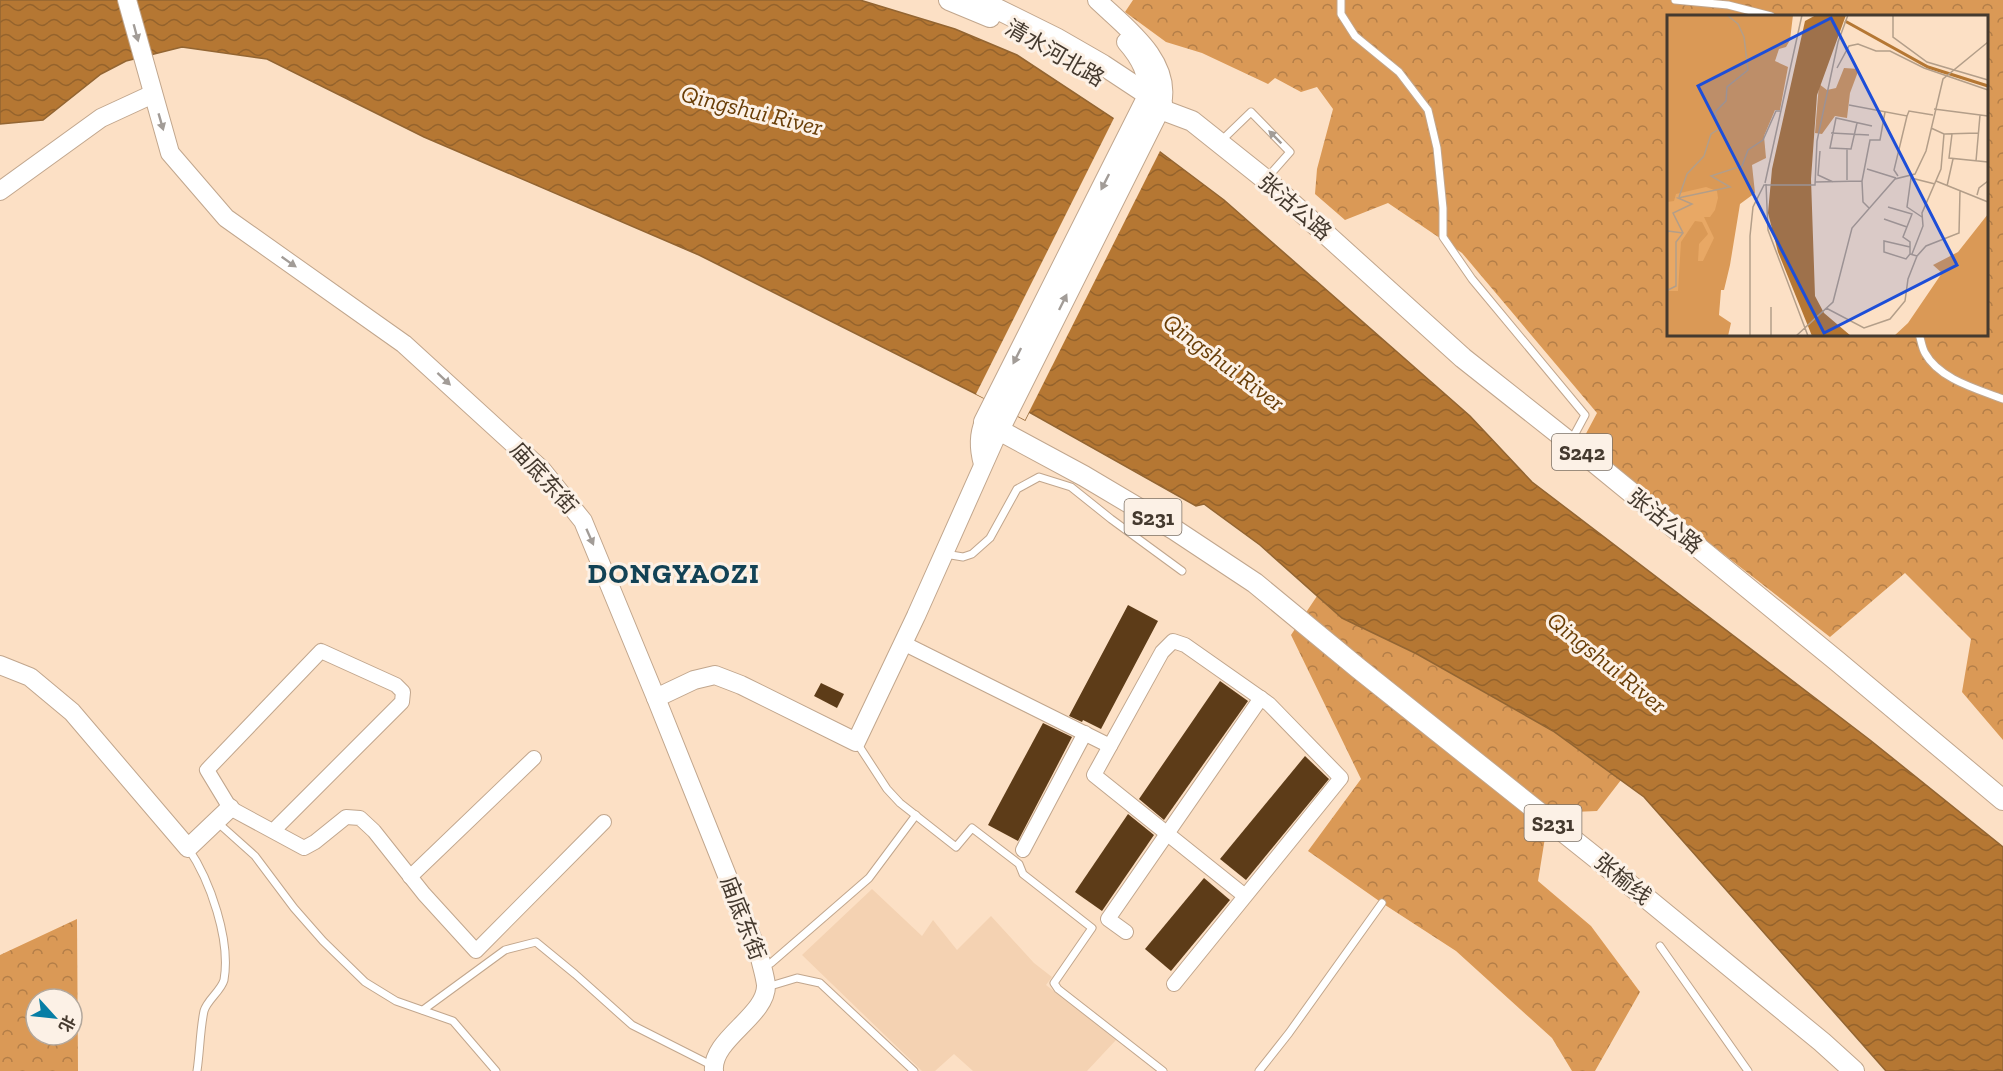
<svg xmlns="http://www.w3.org/2000/svg" width="2003" height="1071" font-family="'Zilla Slab','Noto Sans SC',serif">
  <style>
    .built { fill: #f4d2b2 }
    .forest { fill: url(#forest-crowns); fill-rule: evenodd }
    .water { fill: url(#water-waves); stroke: #936532; stroke-width: 1.5 }
    .pier { fill: #fce0c5 }
    .building { fill: #5d3c18 }
    .lines { fill: none; stroke-linecap: round; stroke-linejoin: round }
    .lane-casing { stroke: #c1a68d; stroke-width: 9 }
    .street-casing { stroke: #c1a68d; stroke-width: 16 }
    .secondary-casing { stroke: #c1a68d; stroke-width: 20 }
    .primary-casing { stroke: #c1a68d; stroke-width: 22 }
    .lane { stroke: #fff; stroke-width: 7 }
    .street { stroke: #fff; stroke-width: 14 }
    .secondary { stroke: #fff; stroke-width: 18 }
    .primary { stroke: #fff; stroke-width: 20 }
    .oneway { fill: #a29c97 }
    .labels { text-anchor: middle; dominant-baseline: central; stroke-width: 6; stroke-linejoin: round; paint-order: stroke }
    .shield { fill: #fcf1e6; stroke: #7c7166; stroke-width: 1.5 }
    .shield-label { font-size: 21px; font-weight: bold; fill: #453a2f }
    .street-label { font-size: 22px; fill: #453a2f; stroke: #fcf1e6 }
    .water-label { font-size: 24px; font-style: italic; fill: #693e08; stroke: #fcf1e6 }
    .district-label { font-size: 28px; font-weight: bold; letter-spacing: 1.5px; fill: #124255; stroke: #fcf1e6 }
    .inset-river { fill: none; stroke: #b57733; stroke-width: 3 }
    .inset-road { fill: none; stroke: #b39e89; stroke-width: 1.5 }
    .view { fill: #1d4ed8; fill-opacity: 0.15; stroke: #1d4ed8; stroke-width: 3 }
    .inset-edge { fill: none; stroke: #453a2f; stroke-width: 3 }
  </style>
  <defs>
    <pattern id="forest-crowns" width="20" height="18" patternUnits="userSpaceOnUse" patternTransform="scale(1.5)"><rect width="20" height="18" fill="#da9956"/><path d="M2 6a3 3 0 1 1 6 0M12 15a3 3 0 1 1 6 0" fill="none" stroke="#b37e48"/></pattern>
    <pattern id="water-waves" width="16" height="10" patternUnits="userSpaceOnUse" patternTransform="scale(1.5)"><rect width="16" height="10" fill="#b57733"/><path d="M0 5q4-4 8 0t8 0" fill="none" stroke="#95632c"/></pattern>
  </defs>
  <rect width="100%" height="100%" fill="#fce0c5"/>
  <path class="built" d="M 872,889 L 922,936 L 933,920 L 957,950 L 991,916 L 1034,963 L 1052,977 L 1046,985 L 1116,1040 L 1087,1071 L 973,1071 L 954,1054 L 935,1071 L 922,1071 L 802,955 Z"/>
  <g class="forest">
    <path d="M 1133,0 L 2003,0 L 2003,740 L 1962,692 L 1971,639 L 1905,573 L 1830,637 L 1581,443 L 1597,413 L 1462,253 L 1388,203 L 1345,220 L 1315,194 L 1317,169 L 1333,109 L 1317,87 L 1301,92 L 1275,78 L 1268,84 L 1202,53 L 1166,42 L 1125,12 ZM 1668,16 L 1986,16 L 1986,334 L 1668,334 Z"/>
    <path d="M 1317,596 L 1342,618 L 1417,654 L 1553,731 L 1621,780 L 1597,811 L 1549,813 L 1538,881 L 1591,926 L 1640,992 L 1595,1071 L 1572,1071 L 1552,1038 L 1456,951 L 1382,903 L 1308,851 L 1361,779 L 1291,635 Z"/>
    <path d="M 77,919 L 78,1071 L 0,1071 L 0,955 ZM 36,999 L 72,999 L 72,1035 L 36,1035 Z"/>
  </g>
  <path class="water" d="M 0,0 L 860,0 L 955,29 L 1017,55 L 1131,130 L 1224,200 L 1470,416 L 1532,482 L 1870,740 L 2003,847 L 2003,1071 L 1886,1071 L 1644,797 L 1553,731 L 1417,654 L 1342,618 L 1260,545 L 1204,504 L 1196,506 L 1029,412 L 1025,420 L 994,403 L 699,255 L 424,137 L 267,59 L 182,47 L 126,61 L 101,74 L 43,120 L 0,124 Z"/>
  <path class="pier" d="M 1115,116 L 1161,149 L 1025,420 L 976,394 Z"/>
  <g class="building">
    <path d="M 1128,605 L 1158,621 L 1101,729 L 1083,720 L 1082,722 L 1069,716 Z"/>
    <path d="M 1220,681 L 1248,701 L 1164,820 L 1139,799 Z"/>
    <path d="M 821,683 L 844,694 L 837,708 L 814,696 Z"/>
    <path d="M 1043,723 L 1072,737 L 1018,841 L 988,825 Z"/>
    <path d="M 1305,756 L 1329,779 L 1246,880 L 1220,859 Z"/>
    <path d="M 1128,814 L 1154,835 L 1102,911 L 1075,892 Z"/>
    <path d="M 1204,878 L 1230,900 L 1171,971 L 1145,949 Z"/>
  </g>
  <g class="lines">
    <defs>
      <g id="lane">
        <path d="M 1341,0 L 1341,14 L 1355,36 L 1399,72 L 1428,110 L 1437,148 L 1443,208 L 1443,237 L 1472,279 L 1585,415 L 1571,441"/>
        <path d="M 1675,0 L 1728,5 L 1771,16"/>
        <path d="M 1221,141 L 1251,112 L 1290,152 L 1267,178"/>
        <path d="M 1919,334 C 1921,340 1922,348 1925,353 C 1939,379 1977,389 2003,399"/>
        <path d="M 945,554 L 963,557 L 972,554 L 990,538 L 1017,489 L 1039,477 L 1071,487 L 1111,519 L 1182,571"/>
        <path d="M 857,743 L 887,789 L 900,803 L 956,847 L 972,828 L 1019,864 L 1023,874 L 1092,928 L 1054,983 L 1058,989 L 1163,1071"/>
        <path d="M 217,822 L 255,856 L 294,908 L 323,941 L 365,982 L 396,1001 L 453,1021 L 496,1071"/>
        <path d="M 188,848 C 210,880 231,940 224,980 C 221,991 207,1000 204,1011 C 200,1030 200,1051 197,1071"/>
        <path d="M 1660,946 L 1748,1071"/>
        <path d="M 763,967 L 771,963 L 869,878 L 916,815"/>
        <path d="M 767,987 L 797,978 L 820,983 L 914,1071"/>
        <path d="M 423,1010 L 505,950 L 536,942 L 575,974 L 632,1025 L 713,1066"/>
        <path d="M 1259,1071 L 1289,1033 L 1382,903"/>
      </g>
      <g id="street">
        <path d="M 903,643 L 1110,746"/>
        <path d="M 273,831 L 402,702 L 403,692 L 396,685 L 321,651 L 207,770 L 230,808 L 304,848 L 315,842 L 346,817 L 360,818 L 374,831 L 424,894 L 476,951 L 604,822"/>
        <path d="M 1023,850 L 1085,733"/>
        <path d="M 410,877 L 534,758"/>
        <path d="M 1126,932 L 1108,919 L 1261,698"/>
        <path d="M 1174,984 L 1341,778 L 1269,704 L 1185,645 L 1173,641 L 1162,652 L 1094,775 L 1245,896"/>
      </g>
      <g id="secondary">
        <path d="M 127,0 L 170,153 L 226,218 L 404,344 L 542,470 L 583,521 L 656,698 L 760,958 C 762,967 765,976 766,985 C 767,1016 711,1039 714,1071"/>
        <path d="M 1097,0 C 1125,27 1172,60 1162,104"/>
        <path d="M 1126,42 C 1141,59 1148,74 1148,96"/>
        <path d="M 0,191 L 101,118 L 153,94"/>
        <path d="M 983,464 C 979,450 978,436 984,422"/>
        <path d="M 0,665 L 30,677 L 72,712 L 188,848 L 230,808"/>
        <path d="M 656,698 L 694,680 L 715,675 L 741,685 L 856,742 L 916,616 L 999,430"/>
      </g>
      <g id="primary">
        <path d="M 949,0 L 990,17"/>
        <path d="M 979,0 L 1056,38 L 1103,65 L 1162,104 L 999,430"/>
        <path d="M 1148,96 L 984,422 L 1084,476 L 1175,530 L 1255,583 L 1358,668 L 1645,897 L 1822,1042 L 1854,1071"/>
        <path d="M 1160,109 L 1192,121 L 1266,180 L 1463,358 L 1578,449 L 1837,661 L 2003,800"/>
      </g>
    </defs>
    <use href="#lane" class="lane-casing"/>
    <use href="#street" class="street-casing"/>
    <use href="#secondary" class="secondary-casing"/>
    <use href="#primary" class="primary-casing"/>
    <use href="#lane" class="lane"/>
    <use href="#street" class="street"/>
    <use href="#secondary" class="secondary"/>
    <use href="#primary" class="primary"/>
  </g>
  <defs><path id="oneway-solid" d="M-6-.8H1V-3.2L6.5 0L1 3.2V.8H-6Z" transform="scale(1.5)"/></defs>
  <g class="oneway">
    <use href="#oneway-solid" transform="translate(136 33) rotate(75)"/>
    <use href="#oneway-solid" transform="translate(161 122) rotate(74)"/>
    <use href="#oneway-solid" transform="translate(1275 137) rotate(-135)"/>
    <use href="#oneway-solid" transform="translate(1105 182) rotate(117)"/>
    <use href="#oneway-solid" transform="translate(289 262) rotate(35)"/>
    <use href="#oneway-solid" transform="translate(1063 302) rotate(-64)"/>
    <use href="#oneway-solid" transform="translate(1017 356) rotate(117)"/>
    <use href="#oneway-solid" transform="translate(444 379) rotate(43)"/>
    <use href="#oneway-solid" transform="translate(590 537) rotate(66)"/>
  </g>
  <g class="labels">
    <g class="shield">
      <rect x="1552" y="434" width="60" height="36" rx="4.5"/>
      <rect x="1124.5" y="499" width="57" height="36" rx="4.5"/>
      <rect x="1524.5" y="805" width="57" height="36" rx="4.5"/>
    </g>
    <g class="shield-label">
      <text x="1582" y="452">S242</text>
      <text x="1153" y="517">S231</text>
      <text x="1553" y="823">S231</text>
    </g>
    <g class="street-label">
      <text transform="translate(1055 53) rotate(30)">清水河北路</text>
      <text transform="translate(1295 207) rotate(41)">张沽公路</text>
      <text transform="translate(544 478) rotate(48)">庙底东街</text>
      <text transform="translate(1665 521) rotate(39)">张沽公路</text>
      <text transform="translate(1623 879) rotate(39)">张榆线</text>
      <text transform="translate(743 918) rotate(69)">庙底东街</text>
    </g>
    <g class="water-label">
      <text transform="translate(752 110) rotate(14)">Qingshui River</text>
      <text transform="translate(1224 362) rotate(37)">Qingshui River</text>
      <text transform="translate(1607 662) rotate(39)">Qingshui River</text>
    </g>
    <g class="district-label">
      <text x="674" y="573">DONGYAOZI</text>
    </g>
  </g>
  <g transform="translate(1667 15)">
    <rect width="321" height="321" fill="#fce0c5"/>
    <path d="M 0,0 L 126,0 L 123,25 L 119,32 L 112,34 L 108,46 L 121,52 L 113,95 L 108,95 L 97,121 L 99,143 L 85,150 L 88,178 L 73,189 L 63,250 L 57,275 L 54,275 L 52,300 L 64,308 L 61,321 L 0,321 ZM 177,53 L 192,54 L 183,78 L 180,103 L 168,101 L 155,119 L 148,118 L 152,69 L 160,75 L 169,73 ZM 321,199 L 321,321 L 227,321 L 241,308 L 275,258 L 266,250 L 291,237 Z" fill="#da9956"/>
    <path d="M 39,172 L 50,176 L 51,183 L 48,195 L 43,202 L 37,202 L 47,223 L 36,246 L 31,246 L 32,229 L 41,219 L 35,207 L 28,206 L 14,227 L 11,276 L 2,276 L 0,187 L 7,186 L 9,179 Z" fill="#e8a865"/>
    <path d="M 149,0 L 179,0 L 150,80 L 144,164 L 148,281 L 157,298 L 184,321 L 145,321 L 111,237 L 101,198 L 105,154 L 138,6 Z" fill="#b57733"/>
    <path class="inset-river" d="M 178,6 L 261,52 L 321,71"/>
    <path class="inset-road" d="M 226,0 L 226,22 L 260,47 L 321,65M 170,53 L 182,31 L 191,29 L 209,36 L 223,36 L 257,53 L 321,75M 182,90 L 240,101 L 242,96 L 266,100M 267,94 L 321,101M 190,108 L 184,134 L 163,133 L 169,103 L 205,111M 264,113 L 277,119 L 311,118M 164,118 L 202,120M 285,119 L 282,143 L 321,147M 180,134 L 180,165M 153,136 L 151,160 L 166,167M 309,146 L 313,100M 200,154 L 229,163M 231,161 L 227,155 L 240,101M 195,166 L 203,125 L 213,125 L 218,97M 269,166 L 321,187M 148,167 L 195,166 L 196,187 L 202,193M 98,168 L 135,0M 99,169 L 101,215 L 141,321M 280,171 L 286,144M 310,180 L 312,173 L 321,166M 12,182 L 20,159 L 37,141 L 44,119 L 52,114 L 48,97 L 59,86 L 60,72 L 81,55 L 77,22 L 71,9 L 60,0M 221,192 L 245,199 L 236,222 L 243,227 L 243,239M 255,202 L 240,192 L 244,163 L 268,169M 217,204 L 240,212M 0,219 L 1,216 L 16,218M 243,239 L 239,244 L 217,237 L 217,226 L 243,232M 245,239 L 256,211 L 255,198 L 274,154 L 277,119M 250,241 L 259,231 L 292,218 L 293,176M 1,275 L 9,271 L 9,227 L 16,218 L 6,198 L 25,189 L 11,183 L 63,172 L 44,161 L 75,151 L 81,135 L 96,125 L 109,96 L 113,96M 104,292 L 104,321M 159,293 L 197,313 L 223,304 L 238,286 L 241,264 L 250,241 L 243,239M 83,321 L 83,221 L 86,192 L 97,170 L 148,170 L 150,126 L 171,27 L 181,0M 129,321 L 166,287 L 185,213 L 228,164 L 248,159 L 259,136 L 276,64 L 321,27"/>
    <path class="view" d="M 164,3 L 290,250 L 157,318 L 31,71 Z"/>
    <rect width="321" height="321" class="inset-edge"/>
  </g>
  <g transform="translate(54 1017) rotate(117)"><circle r="28" fill="#fcf1e6" stroke="#b3a89d" stroke-width="1.5"/>
  <path d="M0-4.5L10 22L0 15L-10 22Z" fill="#077ea5"/>
  <text y="-9" font-size="16" font-weight="bold" text-anchor="middle" fill="#453a2f">北</text>
  </g>
</svg>
